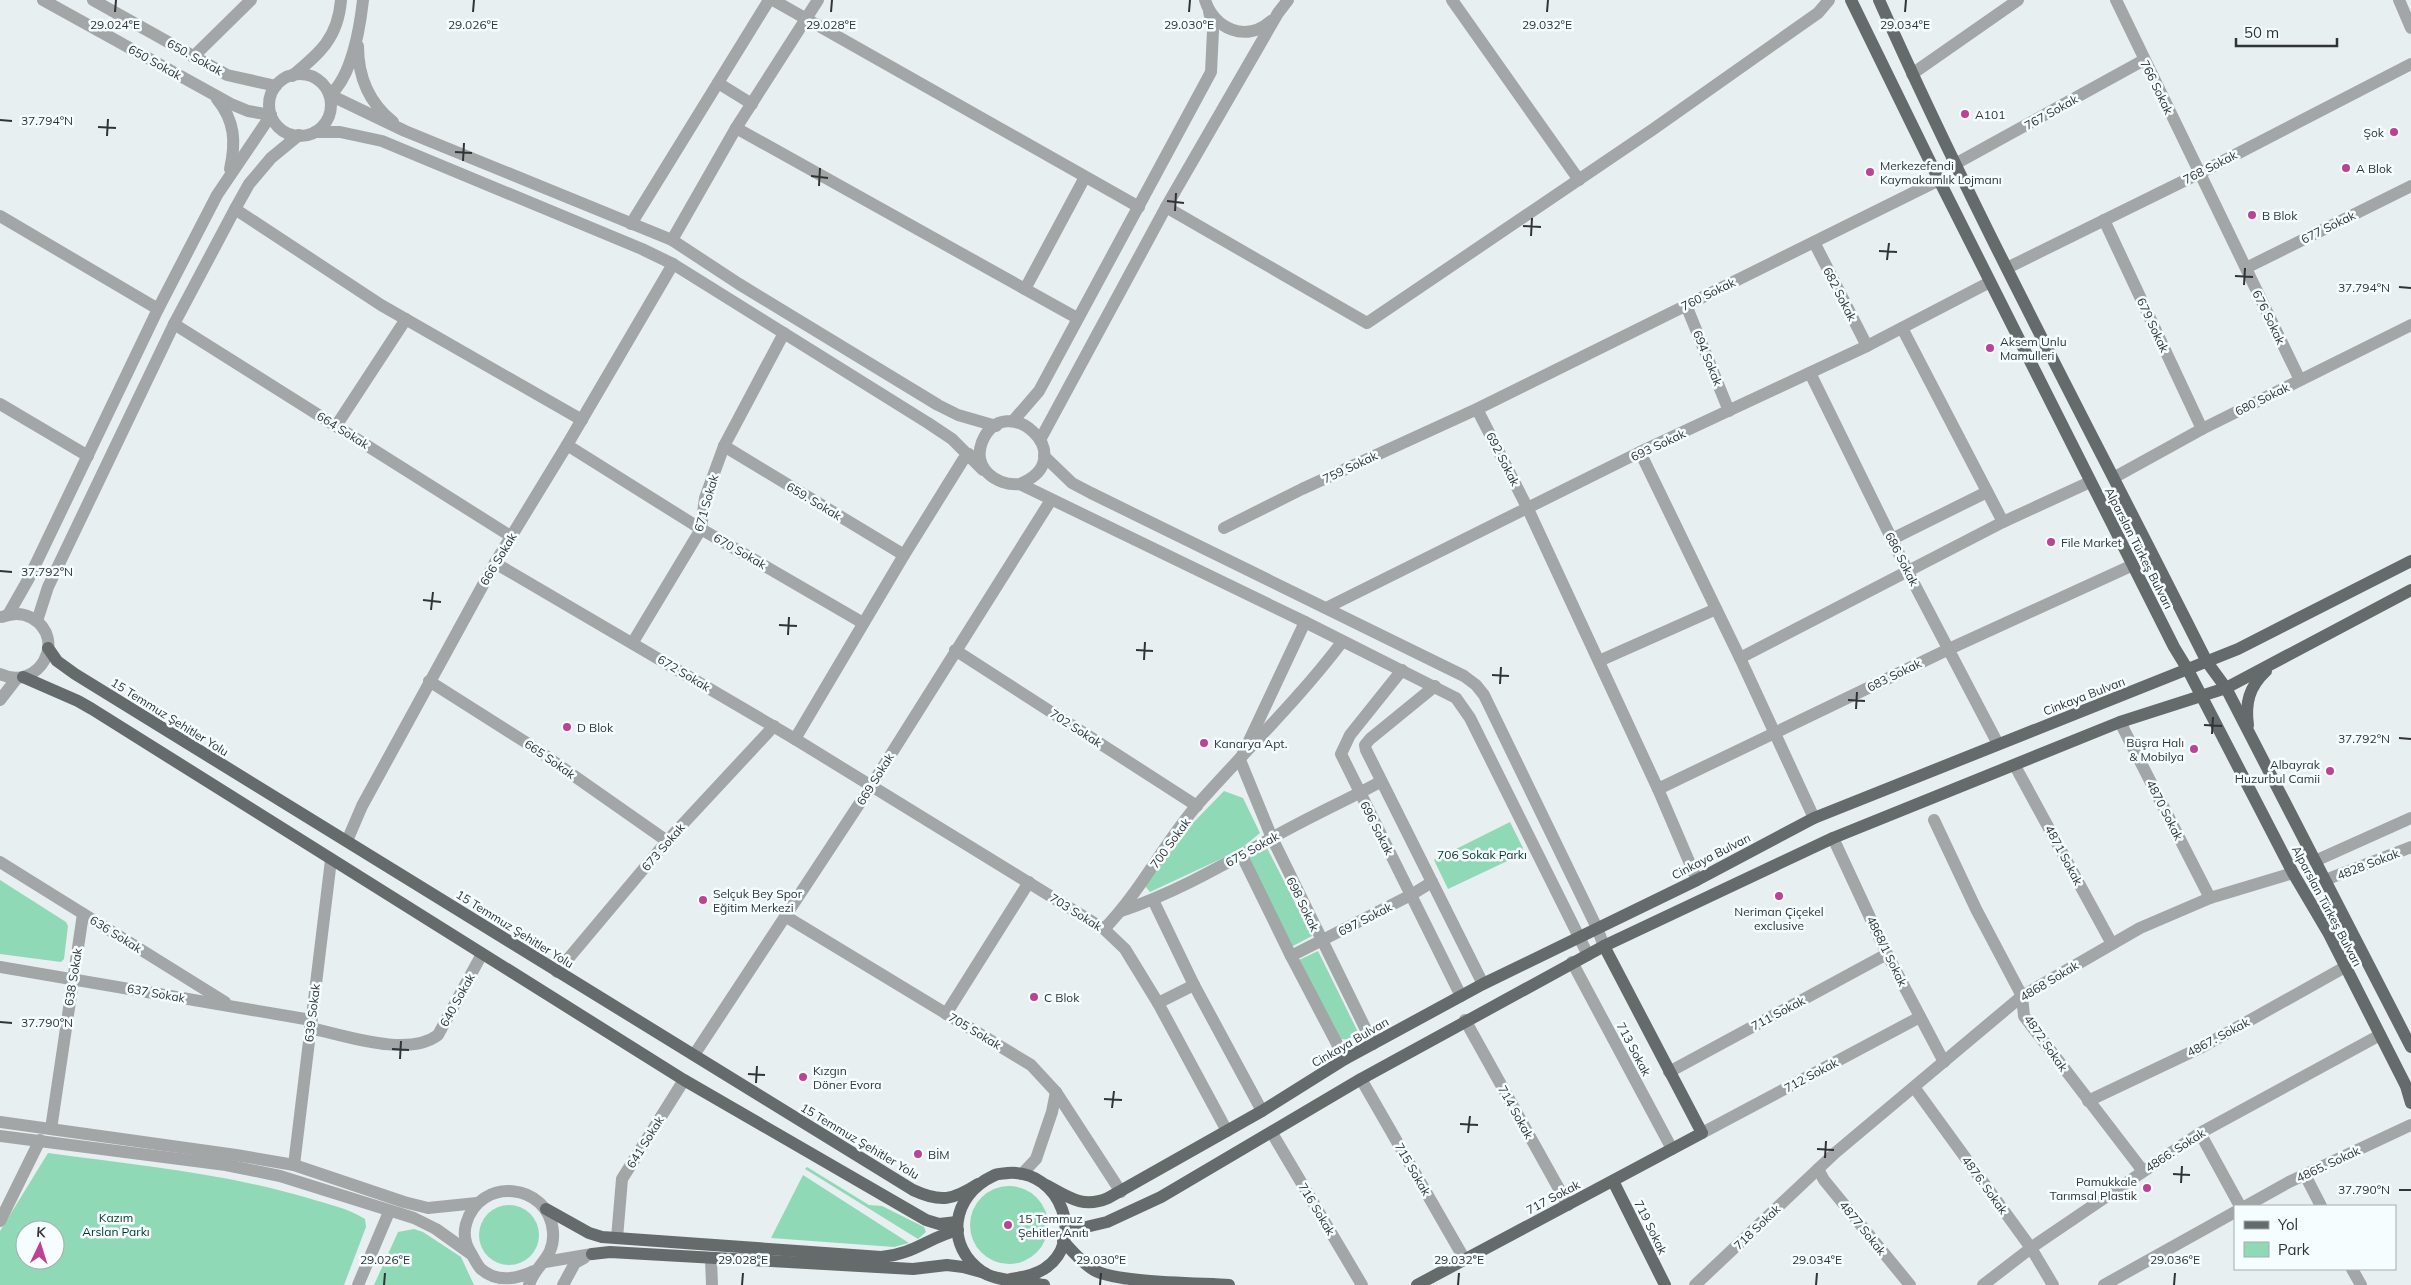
<svg xmlns="http://www.w3.org/2000/svg" width="2411" height="1285" font-family="Mulish,sans-serif">
  <style>
    .green { fill: #90d9b6; fill-rule: evenodd }
    .lines { fill: none; stroke-linecap: round; stroke-linejoin: round }
    .minor { stroke: #a3a6a6; stroke-width: 12 }
    .major { stroke: #656b6a; stroke-width: 12 }
    .ticks { fill: none; stroke: #313435; stroke-width: 2 }
    .poi-dot { fill: #bc4295; stroke: #f5fdff; stroke-width: 2 }
    .labels { text-anchor: middle; dominant-baseline: central; stroke-width: 5; stroke-linejoin: round; paint-order: stroke }
    .street-label { font-size: 12px; fill: #313435; stroke: #f5fdff }
    .poi-label { font-size: 12px; fill: #313435; stroke: #f5fdff; text-anchor: start }
    .park-label { font-size: 12px; fill: #003421; stroke: #f5fdff }
    .ticks-label { font-size: 12px; text-anchor: middle; fill: #313435; stroke: #f5fdff; stroke-width: 5; stroke-linejoin: round; paint-order: stroke }
  </style>
  <rect width="100%" height="100%" fill="#e8eff1"/>
  <g class="green">
    <path d="M 1224,791 L 1243,798 L 1260,833 L 1238,851 L 1150,892 L 1145,886 L 1190,826 Z"/>
    <path d="M 1510,822 L 1523,848 L 1520,855 L 1448,889 L 1434,860 Z"/>
    <path d="M 1267,848 L 1312,936 L 1291,947 L 1247,858 Z"/>
    <path d="M 0,880 L 66,922 L 68,926 L 64,959 L 61,962 L 0,954 Z"/>
    <path d="M 1318,951 L 1357,1030 L 1357,1035 L 1349,1040 L 1341,1039 L 1299,960 Z"/>
    <path d="M 48,1153 C 135,1165 224,1173 308,1198 C 327,1204 348,1208 365,1219 L 366,1227 L 344,1285 L 0,1285 L 0,1231 ZM 25,1230 L 55,1230 L 55,1260 L 25,1260 Z"/>
    <path d="M 807,1167 L 869,1205 L 882,1206 L 924,1227 L 926,1232 L 918,1239 L 805,1169 Z"/>
    <path d="M 803,1175 L 909,1243 L 894,1247 L 771,1238 Z"/>
    <circle cx="1009" cy="1225" r="39"/>
    <circle cx="509" cy="1235" r="30"/>
    <path d="M 414,1229 L 423,1232 L 461,1257 L 474,1285 L 374,1285 L 398,1232 Z"/>
  </g>
  <g class="lines">
    <g class="minor">
      <path d="M 43,0 L 231,104 L 248,111 L 271,115"/>
      <path d="M 93,0 L 227,75 L 276,86"/>
      <path d="M 363,0 C 360,27 352,76 330,95 L 405,131 L 672,240 L 739,284 L 938,405 L 958,415 L 996,426"/>
      <path d="M 773,0 L 1139,207"/>
      <path d="M 1205,0 C 1214,29 1246,43 1271,21"/>
      <path d="M 1452,0 L 1579,180"/>
      <path d="M 2116,0 L 2300,380"/>
      <path d="M 2399,0 L 2411,28"/>
      <path d="M 358,46 C 358,77 368,102 393,122"/>
      <path d="M 193,57 L 251,0"/>
      <path d="M 1912,74 L 2018,0"/>
      <circle cx="300" cy="105" r="31"/>
      <path d="M 292,76 C 320,53 338,38 341,0"/>
      <path d="M 718,83 L 752,104"/>
      <path d="M 217,99 C 235,121 236,142 230,169"/>
      <path d="M 736,128 L 1077,318"/>
      <path d="M 315,132 L 340,132 L 382,141 L 642,249 L 673,264 L 928,423 L 952,439 L 983,470"/>
      <path d="M 1957,163 L 2144,60"/>
      <path d="M 1166,207 L 1367,323 L 1652,130 L 1818,13 L 1829,0"/>
      <path d="M 235,209 L 381,305 L 582,420"/>
      <path d="M 0,216 L 158,309"/>
      <path d="M 2104,220 L 2202,429"/>
      <path d="M 631,224 L 769,0"/>
      <path d="M 672,240 L 736,128 L 818,0"/>
      <path d="M 1814,242 L 1867,346"/>
      <path d="M 2007,268 L 2200,173 L 2411,64"/>
      <path d="M 2246,268 L 2411,186"/>
      <path d="M 1025,289 L 1085,177"/>
      <path d="M 1686,305 L 1729,411"/>
      <path d="M 174,324 L 512,537"/>
      <path d="M 1902,328 L 2003,522"/>
      <path d="M 1810,373 L 1908,572 L 1998,744"/>
      <path d="M 0,404 L 88,456"/>
      <path d="M 1477,409 L 1528,509 L 1658,789 L 1697,880"/>
      <path d="M 1013,421 L 1039,391 L 1211,72 L 1213,31 L 1209,11"/>
      <path d="M 336,426 L 406,319"/>
      <path d="M 1040,440 L 1166,207 L 1278,13 L 1288,0"/>
      <path d="M 567,445 L 701,529 L 863,623"/>
      <path d="M 724,446 L 904,555"/>
      <path d="M 1640,452 L 1740,658 L 1814,818"/>
      <path d="M 1044,456 L 1072,483 L 1091,493 L 1464,676 L 1476,685 L 1484,695 L 1597,928 L 1604,946"/>
      <path d="M 2115,477 L 2202,429 L 2411,325"/>
      <path d="M 1020,484 C 1084,458 1005,386 982,442 C 972,468 996,486 1020,484 L 1305,622 L 1456,698 L 1470,718 L 1588,955"/>
      <path d="M 1224,528 L 1302,489 L 1477,409 L 1939,180"/>
      <path d="M 1892,539 L 1987,492"/>
      <path d="M 495,563 L 795,739 L 1104,929 L 1125,949 L 1158,1003 L 1227,1131"/>
      <path d="M 1326,608 L 1640,452 L 1867,346 L 1990,282"/>
      <path d="M 8,615 L 29,578 L 158,309 L 217,195 L 271,115"/>
      <path d="M 37,621 L 48,587 L 174,324 L 235,209 L 249,184 L 271,158 L 299,135"/>
      <path d="M 1305,622 L 1240,760 L 1272,838 L 1373,1044"/>
      <path d="M 633,642 L 701,529 L 705,498 L 724,446 L 784,333"/>
      <path d="M 955,650 L 1197,806"/>
      <path d="M 1740,658 L 2003,522 L 2090,482"/>
      <path d="M 1599,661 L 1716,609"/>
      <path d="M 1402,670 L 1350,735 L 1341,754 L 1461,996"/>
      <path d="M 0,674 C 39,692 68,639 32,618 C 23,613 12,613 2,617"/>
      <path d="M 429,681 L 530,745 L 667,841"/>
      <path d="M 1435,686 L 1370,739 L 1365,745 L 1366,750 L 1483,984"/>
      <path d="M 0,700 L 17,678"/>
      <path d="M 2120,722 L 2210,898"/>
      <path d="M 795,739 L 904,555 L 963,460 L 969,454"/>
      <path d="M 2015,766 L 2112,944"/>
      <path d="M 1658,789 L 1949,649 L 2133,565"/>
      <path d="M 1934,820 L 1976,909 L 2022,996 L 2024,1016 L 2143,1171"/>
      <path d="M 1833,838 L 1887,954 L 1944,1062"/>
      <path d="M 347,841 L 362,806 L 495,563 L 567,445 L 673,264"/>
      <path d="M 1242,856 L 1291,956 L 1345,1059"/>
      <path d="M 2315,861 L 2411,818"/>
      <path d="M 0,862 L 225,1002"/>
      <path d="M 2325,880 L 2411,847"/>
      <path d="M 1153,900 L 1194,985 L 1262,1111"/>
      <path d="M 1121,911 C 1175,893 1223,865 1272,838 C 1307,818 1345,801 1380,782"/>
      <path d="M 785,916 L 1031,1065 L 1056,1092 L 1121,1192"/>
      <path d="M 1104,929 C 1141,891 1164,843 1198,804 C 1246,750 1299,699 1342,642"/>
      <path d="M 1291,956 L 1411,895 L 1432,882"/>
      <path d="M 1572,962 L 1672,1149"/>
      <path d="M 0,967 L 311,1020"/>
      <path d="M 557,972 L 667,841 L 774,726"/>
      <path d="M 1158,1003 L 1194,985"/>
      <path d="M 946,1014 L 1029,882"/>
      <path d="M 1465,1020 L 1568,1205"/>
      <path d="M 310,1028 C 344,1035 408,1058 438,1035 L 482,954"/>
      <path d="M 694,1055 L 871,786 L 1051,500"/>
      <path d="M 1669,1072 L 1887,954"/>
      <path d="M 1361,1079 L 1465,1260"/>
      <path d="M 1914,1087 L 2031,1248 L 2053,1285"/>
      <path d="M 2088,1101 L 2202,1047 L 2345,967"/>
      <path d="M 0,1122 L 236,1155 L 294,1165 L 404,1202 L 428,1208 L 477,1203"/>
      <path d="M 51,1129 L 83,914"/>
      <path d="M 1272,1133 L 1362,1285"/>
      <path d="M 1702,1133 L 1920,1017"/>
      <path d="M 2200,1133 L 2240,1206"/>
      <path d="M 0,1136 L 226,1165 L 280,1176 L 414,1218 L 436,1229 L 471,1254"/>
      <path d="M 294,1165 L 331,860"/>
      <path d="M 1818,1169 L 1824,1180 L 1910,1285"/>
      <path d="M 1022,1174 L 1036,1159 L 1052,1112 L 1056,1092"/>
      <path d="M 2305,1175 L 2321,1206"/>
      <path d="M 2246,1206 L 2289,1182 L 2411,1125"/>
      <path d="M 0,1221 L 40,1140"/>
      <path d="M 617,1238 L 622,1179 L 684,1080"/>
      <path d="M 711,1259 L 712,1285"/>
      <path d="M 545,1262 L 592,1254"/>
      <path d="M 2352,1269 L 2361,1285"/>
      <path d="M 358,1285 L 389,1212"/>
      <path d="M 529,1285 C 535,1264 555,1259 553,1232 C 549,1182 479,1176 466,1224 C 463,1235 465,1244 471,1253 C 474,1258 477,1265 481,1269 C 497,1283 517,1279 534,1271"/>
      <path d="M 563,1285 L 575,1263 L 584,1258"/>
      <path d="M 1695,1285 L 1835,1153 L 2022,996 L 2140,928 L 2210,898 L 2293,873"/>
      <path d="M 1983,1285 L 2035,1245 L 2200,1133 L 2380,1035"/>
      <path d="M 2104,1285 L 2235,1212"/>
    </g>
    <g class="major">
      <path d="M 1851,0 L 1939,180 L 2174,647 L 2188,670 L 2293,873 L 2329,934 L 2406,1086 L 2411,1103"/>
      <path d="M 1879,0 C 1979,225 2097,442 2207,662 L 2226,688 L 2411,1047"/>
      <path d="M 48,648 L 57,661 L 75,674 L 913,1190 C 941,1203 953,1200 978,1184"/>
      <path d="M 23,677 L 78,701 L 92,709 L 684,1080 L 926,1220 L 939,1224 L 957,1222"/>
      <path d="M 2248,725 C 2245,703 2249,687 2266,671"/>
      <path d="M 1613,1181 L 1665,1285"/>
      <path d="M 1046,1185 C 1068,1197 1083,1209 1108,1198 L 1262,1111 L 1345,1059 L 1483,984 L 1697,880 L 1814,818 L 2238,649 L 2411,561"/>
      <path d="M 546,1209 L 589,1233 L 602,1237 L 881,1257 C 915,1254 927,1238 958,1230"/>
      <path d="M 1065,1232 L 1107,1222 L 1161,1197 L 1361,1079 L 1604,946 L 1833,838 L 2120,722 L 2226,688 L 2411,590"/>
      <path d="M 1063,1241 C 1072,1251 1082,1263 1094,1270 C 1116,1283 1200,1283 1229,1285"/>
      <path d="M 592,1254 L 610,1252 L 913,1269 L 947,1265 L 963,1267 L 985,1273"/>
      <path d="M 1011,1279 C 1022,1277 1033,1276 1044,1269 C 1087,1242 1061,1169 1008,1173 C 1003,1174 998,1173 993,1176 C 952,1195 943,1246 984,1273 C 997,1281 1028,1282 1044,1285"/>
      <path d="M 1417,1285 L 1702,1133 L 1604,946"/>
    </g>
  </g>
  <path class="ticks" d="M 115,12 L 116,0M 473,12 L 474,0M 831,12 L 832,0M 1189,12 L 1190,0M 1547,12 L 1548,0M 1905,12 L 1906,0M 0,120 L 12,121M 98,127 L 116,128M 107,136 L 108,119M 455,152 L 472,153M 463,161 L 464,143M 811,176 L 828,178M 819,186 L 820,168M 1167,201 L 1184,203M 1175,211 L 1176,193M 1523,226 L 1541,227M 1531,236 L 1532,218M 1879,251 L 1897,252M 1887,260 L 1889,243M 2235,276 L 2253,277M 2244,285 L 2245,268M 2399,287 L 2411,288M 0,571 L 12,572M 423,600 L 441,602M 431,610 L 433,592M 779,625 L 797,626M 788,635 L 789,617M 1136,650 L 1153,651M 1144,660 L 1145,642M 1492,675 L 1509,676M 1500,684 L 1501,667M 1848,700 L 1865,701M 1856,709 L 1857,692M 2204,725 L 2222,726M 2212,734 L 2213,717M 2399,738 L 2411,739M 0,1022 L 12,1023M 392,1049 L 409,1050M 400,1059 L 401,1041M 748,1074 L 765,1075M 756,1083 L 757,1066M 1104,1099 L 1122,1100M 1112,1108 L 1114,1091M 1460,1124 L 1478,1125M 1468,1133 L 1470,1116M 1817,1149 L 1834,1150M 1825,1158 L 1826,1141M 2173,1174 L 2190,1175M 2181,1183 L 2182,1166M 2399,1190 L 2411,1190M 384,1285 L 385,1273M 742,1285 L 743,1273M 1100,1285 L 1101,1273M 1458,1285 L 1459,1273M 1816,1285 L 1817,1273M 2174,1285 L 2175,1273"/>
  <g class="poi-dot">
    <circle cx="1965" cy="114" r="5"/>
    <circle cx="2394" cy="132" r="5"/>
    <circle cx="2346" cy="168" r="5"/>
    <circle cx="1870" cy="172" r="5"/>
    <circle cx="2252" cy="215" r="5"/>
    <circle cx="1990" cy="348" r="5"/>
    <circle cx="2051" cy="542" r="5"/>
    <circle cx="567" cy="727" r="5"/>
    <circle cx="1204" cy="743" r="5"/>
    <circle cx="2194" cy="749" r="5"/>
    <circle cx="2330" cy="771" r="5"/>
    <circle cx="1779" cy="896" r="5"/>
    <circle cx="703" cy="900" r="5"/>
    <circle cx="1034" cy="997" r="5"/>
    <circle cx="803" cy="1077" r="5"/>
    <circle cx="918" cy="1154" r="5"/>
    <circle cx="2147" cy="1188" r="5"/>
    <circle cx="1008" cy="1225" r="5"/>
  </g>
  <g class="labels">
    <g class="street-label">
      <text transform="translate(195 57) rotate(29)">650. Sokak</text>
      <text transform="translate(155 62) rotate(29)">650 Sokak</text>
      <text transform="translate(2157 87) rotate(64)">766 Sokak</text>
      <text transform="translate(2051 112) rotate(-29)">767 Sokak</text>
      <text transform="translate(2210 167) rotate(-27)">768 Sokak</text>
      <text transform="translate(2328 227) rotate(-26)">677 Sokak</text>
      <text transform="translate(1708 294) rotate(-26)">760 Sokak</text>
      <text transform="translate(1840 294) rotate(63)">682 Sokak</text>
      <text transform="translate(2269 317) rotate(64)">676 Sokak</text>
      <text transform="translate(2153 325) rotate(65)">679 Sokak</text>
      <text transform="translate(1708 358) rotate(68)">694 Sokak</text>
      <text transform="translate(2262 399) rotate(-26)">680 Sokak</text>
      <text transform="translate(343 430) rotate(32)">664 Sokak</text>
      <text transform="translate(1658 445) rotate(-25)">693 Sokak</text>
      <text transform="translate(1503 459) rotate(63)">692 Sokak</text>
      <text transform="translate(1350 467) rotate(-25)">759 Sokak</text>
      <text transform="translate(814 501) rotate(31)">659. Sokak</text>
      <text transform="translate(706 503) rotate(-74)">671 Sokak</text>
      <text transform="translate(2139 548) rotate(63)">Alparslan Türkeş Bulvarı</text>
      <text transform="translate(740 551) rotate(30)">670 Sokak</text>
      <text transform="translate(498 559) rotate(-59)">666 Sokak</text>
      <text transform="translate(1902 559) rotate(63)">686 Sokak</text>
      <text transform="translate(684 673) rotate(31)">672 Sokak</text>
      <text transform="translate(1894 675) rotate(-26)">683 Sokak</text>
      <text transform="translate(2084 696) rotate(-21)">Cinkaya Bulvarı</text>
      <text transform="translate(170 717) rotate(32)">15 Temmuz Şehitler Yolu</text>
      <text transform="translate(1076 728) rotate(33)">702 Sokak</text>
      <text transform="translate(550 759) rotate(35)">665 Sokak</text>
      <text transform="translate(875 779) rotate(-58)">669 Sokak</text>
      <text transform="translate(2165 810) rotate(63)">4870 Sokak</text>
      <text transform="translate(1377 828) rotate(63)">696 Sokak</text>
      <text transform="translate(1170 843) rotate(-54)">700 Sokak</text>
      <text transform="translate(663 847) rotate(-49)">673 Sokak</text>
      <text transform="translate(1252 849) rotate(-29)">675 Sokak</text>
      <text transform="translate(2064 855) rotate(62)">4871 Sokak</text>
      <text transform="translate(1711 856) rotate(-27)">Cinkaya Bulvarı</text>
      <text transform="translate(2368 864) rotate(-21)">4828 Sokak</text>
      <text transform="translate(1303 904) rotate(64)">698 Sokak</text>
      <text transform="translate(2327 906) rotate(62)">Alparslan Türkeş Bulvarı</text>
      <text transform="translate(1076 912) rotate(32)">703 Sokak</text>
      <text transform="translate(1365 919) rotate(-27)">697 Sokak</text>
      <text transform="translate(515 929) rotate(32)">15 Temmuz Şehitler Yolu</text>
      <text transform="translate(116 934) rotate(32)">636 Sokak</text>
      <text transform="translate(1887 951) rotate(64)">4868/1 Sokak</text>
      <text transform="translate(73 977) rotate(-81)">638 Sokak</text>
      <text transform="translate(2049 981) rotate(-31)">4868 Sokak</text>
      <text transform="translate(156 993) rotate(10)">637 Sokak</text>
      <text transform="translate(457 1000) rotate(-61)">640 Sokak</text>
      <text transform="translate(312 1013) rotate(-83)">639 Sokak</text>
      <text transform="translate(1778 1013) rotate(-28)">711 Sokak</text>
      <text transform="translate(975 1031) rotate(31)">705 Sokak</text>
      <text transform="translate(2218 1037) rotate(-28)">4867. Sokak</text>
      <text transform="translate(1350 1042) rotate(-30)">Cinkaya Bulvarı</text>
      <text transform="translate(2046 1043) rotate(55)">4872 Sokak</text>
      <text transform="translate(1634 1049) rotate(62)">713 Sokak</text>
      <text transform="translate(1811 1075) rotate(-28)">712 Sokak</text>
      <text transform="translate(1516 1112) rotate(61)">714 Sokak</text>
      <text transform="translate(860 1141) rotate(31)">15 Temmuz Şehitler Yolu</text>
      <text transform="translate(645 1142) rotate(-58)">641 Sokak</text>
      <text transform="translate(2175 1150) rotate(-33)">4866. Sokak</text>
      <text transform="translate(2328 1164) rotate(-25)">4865. Sokak</text>
      <text transform="translate(1413 1169) rotate(60)">715 Sokak</text>
      <text transform="translate(1985 1185) rotate(54)">4876. Sokak</text>
      <text transform="translate(1553 1197) rotate(-28)">717 Sokak</text>
      <text transform="translate(1317 1209) rotate(59)">716 Sokak</text>
      <text transform="translate(1651 1227) rotate(64)">719 Sokak</text>
      <text transform="translate(1757 1227) rotate(-44)">718 Sokak</text>
      <text transform="translate(1863 1228) rotate(51)">4877 Sokak</text>
    </g>
    <g class="poi-label">
      <text x="1975" y="114">A101</text>
      <text x="2384" y="132" text-anchor="end">Şok</text>
      <text x="1880" y="165">Merkezefendi<tspan x="1880" dy="14">Kaymakamlık Lojmanı</tspan></text>
      <text x="2356" y="168">A Blok</text>
      <text x="2262" y="215">B Blok</text>
      <text x="2000" y="341">Aksem Unlu<tspan x="2000" dy="14">Mamulleri</tspan></text>
      <text x="2061" y="542">File Market</text>
      <text x="577" y="727">D Blok</text>
      <text x="2184" y="742" text-anchor="end">Büşra Halı<tspan x="2184" dy="14">&amp; Mobilya</tspan></text>
      <text x="1214" y="743">Kanarya Apt.</text>
      <text x="2320" y="764" text-anchor="end">Albayrak<tspan x="2320" dy="14">Huzurbul Camii</tspan></text>
      <text x="713" y="893">Selçuk Bey Spor<tspan x="713" dy="14">Eğitim Merkezi</tspan></text>
      <text x="1779" y="911" text-anchor="middle">Neriman Çiçekel<tspan x="1779" dy="14">exclusive</tspan></text>
      <text x="1044" y="997">C Blok</text>
      <text x="813" y="1070">Kızgın<tspan x="813" dy="14">Döner Evora</tspan></text>
      <text x="928" y="1154">BİM</text>
      <text x="2137" y="1181" text-anchor="end">Pamukkale<tspan x="2137" dy="14">Tarımsal Plastik</tspan></text>
      <text x="1018" y="1218">15 Temmuz<tspan x="1018" dy="14">Şehitler Anıtı</tspan></text>
    </g>
    <g class="park-label">
      <text x="1482" y="854">706 Sokak Parkı</text>
      <text x="116" y="1217">Kazım<tspan x="116" dy="14">Arslan Parkı</tspan></text>
    </g>
  </g>
  <g class="ticks-label">
    <text x="115" y="29">29.024°E</text>
    <text x="473" y="29">29.026°E</text>
    <text x="831" y="29">29.028°E</text>
    <text x="1189" y="29">29.030°E</text>
    <text x="1547" y="29">29.032°E</text>
    <text x="1905" y="29">29.034°E</text>
    <text x="47" y="125">37.794°N</text>
    <text x="2364" y="292">37.794°N</text>
    <text x="47" y="576">37.792°N</text>
    <text x="2364" y="743">37.792°N</text>
    <text x="47" y="1027">37.790°N</text>
    <text x="2364" y="1194">37.790°N</text>
    <text x="385" y="1264">29.026°E</text>
    <text x="743" y="1264">29.028°E</text>
    <text x="1101" y="1264">29.030°E</text>
    <text x="1459" y="1264">29.032°E</text>
    <text x="1817" y="1264">29.034°E</text>
    <text x="2175" y="1264">29.036°E</text>
  </g>
  <rect x="2234" y="1205" width="162" height="65" fill="#f5fdff" stroke="#a7adae"/>
  <rect x="2244" y="1221" width="25" height="8" fill="#656b6a" stroke="#a7adae"/>
  <text x="2278" y="1230" font-size="15" fill="#313435">Yol</text>
  <rect x="2244" y="1242" width="25" height="15" fill="#90d9b6" stroke="#a7adae"/>
  <text x="2278" y="1255" font-size="15" fill="#313435">Park</text>
  <g transform="translate(40 1245) rotate(4)"><circle r="24" fill="#f5fdff" stroke="#a7adae"/>
  <path d="M0-4L9 19L0 12L-9 19Z" fill="#bc4295"/>
  <text y="-8" font-size="14" font-weight="bold" text-anchor="middle" fill="#313435">K</text>
  </g>
  <path d="M2236 38v8h101v-8" fill="none" stroke="#313435" stroke-width="2.5"/>
  <text x="2244" y="38" font-size="15" fill="#313435" stroke="#f5fdff" stroke-width="4" paint-order="stroke">50 m</text>
</svg>
